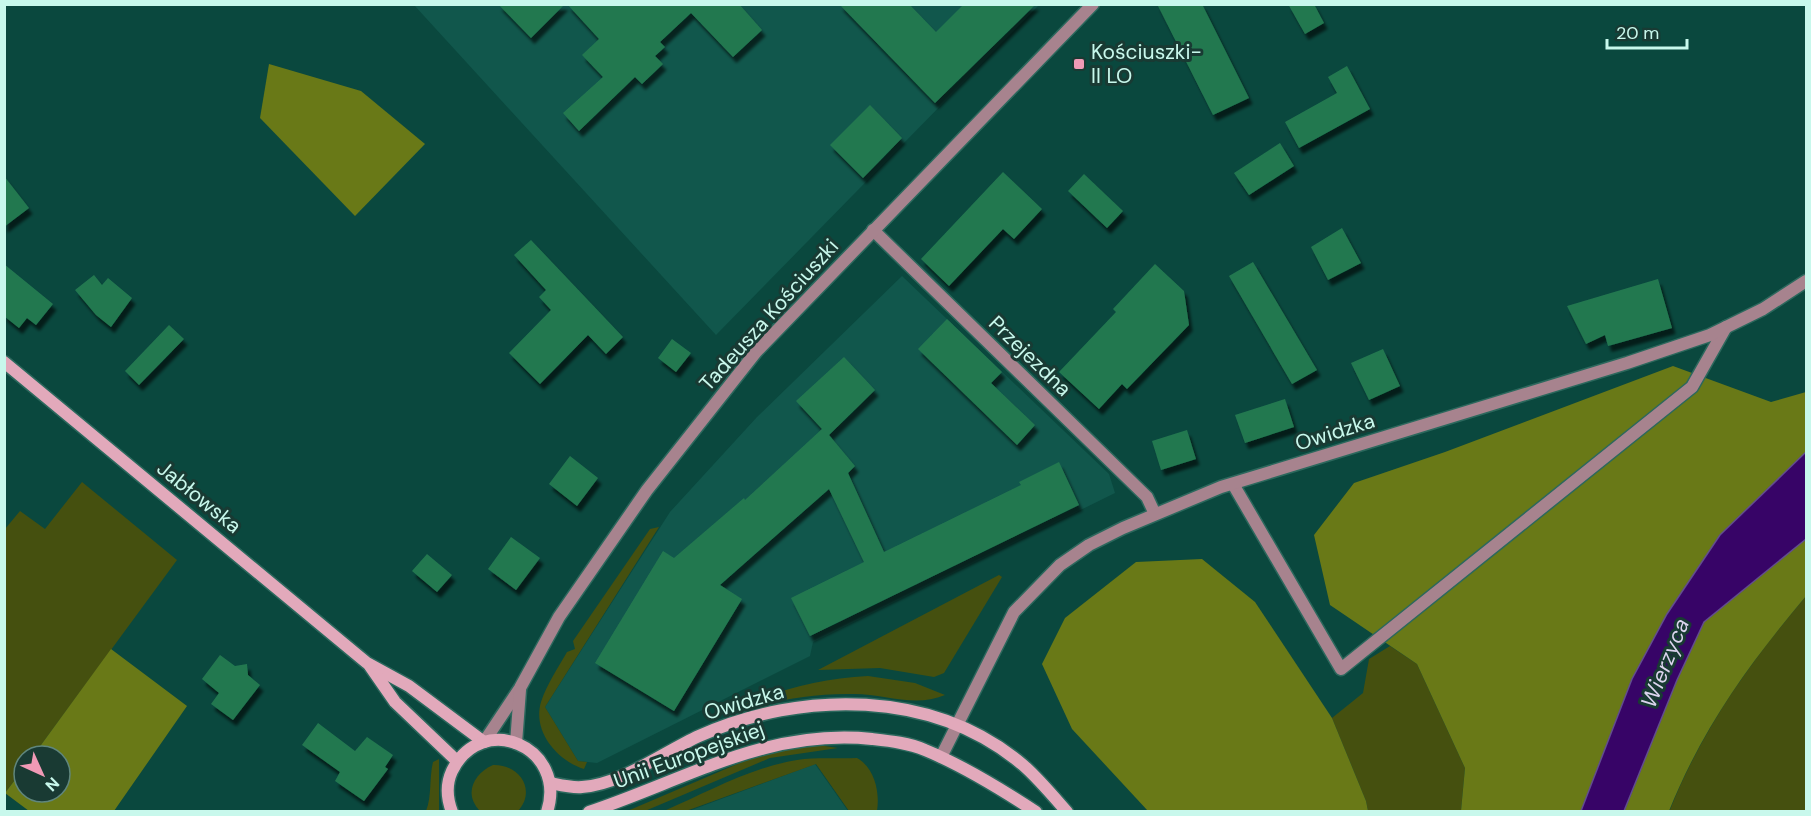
<svg xmlns="http://www.w3.org/2000/svg" width="1811" height="816" font-family="'DM Sans',sans-serif">
  <style>
    .built { fill: #11574c }
    .green { fill: #45500f }
    .forest { fill: #697917 }
    .water { fill: #370467; stroke: #624d8f; stroke-width: 1.5 }
    .building { fill: #237850; filter: url(#shadow) }
    .lines { fill: none; stroke-linecap: round; stroke-linejoin: round }
    .minor-casing { stroke: #2c685d; stroke-width: 15 }
    .tertiary-casing { stroke: #2c685d; stroke-width: 15 }
    .secondary-casing { stroke: #2c685d; stroke-width: 15 }
    .minor { stroke: #a7838e; stroke-width: 12 }
    .tertiary { stroke: #a7838e; stroke-width: 12 }
    .secondary { stroke: #e2a9bb; stroke-width: 12 }
    .poi-dot { fill: #f09ab6; stroke: #193a33; stroke-width: 2 }
    .labels { text-anchor: middle; dominant-baseline: central; stroke-width: 6; stroke-linejoin: round; paint-order: stroke }
    .poi-label { font-size: 21px; fill: #c8f8ec; stroke: #193a33; text-anchor: start }
    .street-label { font-size: 21px; fill: #c8f8ec; stroke: #193a33 }
    .water-label { font-size: 22px; font-style: italic; fill: #dcd4ee; stroke: #193a33 }
  </style>
  <defs>
    <filter id="shadow"><feDropShadow dx="3.5" dy="6" stdDeviation="1.5" flood-color="#0009"/></filter>
  </defs>
  <rect width="100%" height="100%" fill="#0a483e"/>
  <g class="built">
    <path d="M 414,5 L 1039,5 L 716,335 Z"/>
    <path d="M 902,276 L 1109,474 L 1115,493 L 813,642 L 810,656 L 597,763 L 578,761 L 545,707 L 670,512 L 757,417 Z"/>
    <path d="M 815,764 L 848,811 L 689,811 Z"/>
  </g>
  <g class="green">
    <path d="M 82,482 L 177,560 L 33,756 L 24,756 L 24,768 L 5,793 L 5,529 L 20,511 L 45,529 Z"/>
    <path d="M 659,527 L 545,707 L 578,761 L 587,762 L 584,769 C 558,761 532,732 541,702 C 547,684 558,668 567,652 L 575,649 L 573,641 L 650,529 Z"/>
    <path d="M 999,575 L 1002,577 L 944,673 L 934,677 L 880,668 L 818,670 Z"/>
    <path d="M 1806,596 L 1806,811 L 1669,812 C 1703,727 1748,665 1806,596 Z"/>
    <path d="M 1390,646 L 1417,664 L 1465,768 L 1461,811 L 1368,811 L 1366,801 L 1332,718 L 1363,693 L 1369,659 Z"/>
    <path d="M 868,676 L 915,683 L 945,695 C 915,708 885,694 854,694 C 808,693 771,702 727,712 C 773,691 817,679 868,676 Z"/>
    <path d="M 812,744 L 838,748 L 770,758 L 645,811 L 625,812 L 749,759 Z"/>
    <path d="M 857,758 C 875,768 880,793 877,811 L 849,811 L 816,764 L 686,811 L 664,811 C 708,792 749,768 797,760 C 816,757 837,759 857,758 Z"/>
    <path d="M 439,759 L 439,811 L 426,811 C 432,796 429,778 433,762 Z"/>
    <path d="M 493,765 C 519,764 537,790 518,811 L 480,811 C 463,794 474,773 493,765 Z"/>
  </g>
  <g class="forest">
    <path d="M 269,64 L 361,91 L 425,144 L 355,216 L 260,118 Z"/>
    <path d="M 1673,366 L 1771,402 L 1806,392 L 1806,452 L 1632,679 L 1581,811 L 1461,811 L 1465,768 L 1417,664 L 1330,605 L 1314,535 L 1354,483 L 1445,452 Z"/>
    <path d="M 1806,539 L 1806,596 C 1748,665 1703,727 1669,811 L 1624,812 L 1677,680 L 1704,622 Z"/>
    <path d="M 1202,559 L 1255,602 L 1332,718 L 1366,801 L 1368,811 L 1148,811 L 1072,729 L 1042,664 L 1065,618 L 1136,562 Z"/>
    <path d="M 111,649 L 187,706 L 114,811 L 29,811 L 5,793 L 24,768 L 24,792 L 60,792 L 60,756 L 33,756 Z"/>
  </g>
  <path class="water" d="M 1806,452 L 1806,539 L 1704,622 L 1677,680 L 1624,811 L 1581,811 L 1632,679 L 1667,614 L 1720,535 Z"/>
  <g class="building">
    <path d="M 498,4 L 565,4 L 531,38 Z"/>
    <path d="M 567,4 L 739,4 L 762,30 L 733,57 L 691,13 L 660,42 L 665,47 L 655,56 L 663,64 L 642,84 L 635,77 L 579,131 L 563,113 L 603,77 L 582,55 L 599,39 Z"/>
    <path d="M 839,4 L 909,4 L 936,32 L 964,4 L 1036,4 L 935,103 Z"/>
    <path d="M 1157,4 L 1202,4 L 1249,98 L 1213,115 Z"/>
    <path d="M 1288,4 L 1314,4 L 1324,23 L 1305,34 Z"/>
    <path d="M 1347,66 L 1370,109 L 1299,148 L 1285,122 L 1337,93 L 1328,77 Z"/>
    <path d="M 870,105 L 902,138 L 863,178 L 830,145 Z"/>
    <path d="M 1280,143 L 1294,166 L 1249,195 L 1234,173 Z"/>
    <path d="M 1003,172 L 1042,209 L 1014,239 L 1003,229 L 949,286 L 921,259 Z"/>
    <path d="M 1084,174 L 1123,211 L 1107,228 L 1068,191 Z"/>
    <path d="M 4,176 L 29,208 L 4,227 Z"/>
    <path d="M 1342,228 L 1361,263 L 1328,280 L 1311,247 Z"/>
    <path d="M 531,240 L 623,337 L 606,354 L 588,335 L 540,384 L 509,353 L 551,310 L 539,297 L 546,290 L 514,255 Z"/>
    <path d="M 1253,262 L 1317,370 L 1292,384 L 1229,276 Z"/>
    <path d="M 4,264 L 53,304 L 36,325 L 27,318 L 19,328 L 4,316 Z"/>
    <path d="M 1155,264 L 1184,291 L 1189,325 L 1127,389 L 1122,384 L 1099,409 L 1059,372 L 1116,312 L 1113,309 Z"/>
    <path d="M 94,275 L 102,285 L 108,278 L 132,298 L 111,327 L 96,315 L 75,290 Z"/>
    <path d="M 1658,279 L 1672,328 L 1608,346 L 1605,335 L 1586,344 L 1567,306 Z"/>
    <path d="M 947,319 L 1002,372 L 991,383 L 1035,425 L 1017,445 L 918,349 Z"/>
    <path d="M 169,325 L 184,339 L 139,385 L 125,371 Z"/>
    <path d="M 672,339 L 691,353 L 676,372 L 658,358 Z"/>
    <path d="M 1383,349 L 1400,386 L 1369,400 L 1351,363 Z"/>
    <path d="M 844,357 L 875,390 L 829,435 L 855,466 L 848,473 L 884,552 L 1021,485 L 1019,482 L 1059,462 L 1079,505 L 810,636 L 791,598 L 864,562 L 829,489 L 720,585 L 742,599 L 674,711 L 595,663 L 663,551 L 674,558 L 744,498 L 745,500 L 822,429 L 796,401 Z"/>
    <path d="M 1285,399 L 1294,427 L 1245,443 L 1235,415 Z"/>
    <path d="M 1187,430 L 1196,459 L 1161,470 L 1152,441 Z"/>
    <path d="M 570,456 L 598,478 L 577,506 L 549,484 Z"/>
    <path d="M 511,537 L 540,558 L 516,590 L 488,569 Z"/>
    <path d="M 427,554 L 452,575 L 437,592 L 412,571 Z"/>
    <path d="M 220,655 L 235,666 L 247,664 L 248,675 L 260,685 L 233,720 L 211,704 L 219,693 L 202,679 Z"/>
    <path d="M 318,723 L 355,751 L 367,737 L 393,755 L 385,767 L 388,769 L 364,801 L 335,781 L 340,772 L 302,745 Z"/>
  </g>
  <g class="lines">
    <defs>
      <g id="minor">
        <path d="M 873,230 L 1147,497 L 1155,514"/>
        <path d="M 1233,484 L 1341,669 L 1692,387 L 1726,327"/>
        <path d="M 941,757 L 1014,612 L 1060,565 L 1089,545 L 1123,528 L 1221,487 L 1627,363 L 1710,335 L 1763,309 L 1806,281"/>
      </g>
      <g id="tertiary">
        <path d="M 484,742 L 520,688 L 559,617 L 647,490 L 756,352 L 1093,4"/>
        <path d="M 516,743 L 520,690"/>
      </g>
      <g id="secondary">
        <path d="M 4,362 L 367,663 L 409,686 L 484,742"/>
        <path d="M 370,666 L 395,702 L 457,761"/>
        <path d="M 550,783 C 560,785 572,788 582,787 C 620,785 664,752 699,736 C 802,690 933,689 1023,765 C 1038,778 1053,796 1067,812"/>
        <path d="M 452,812 C 447,799 446,784 452,771 C 482,710 568,747 547,812"/>
        <path d="M 589,812 C 685,780 768,728 872,739 C 890,741 909,743 925,750 C 964,766 1001,789 1036,812"/>
      </g>
    </defs>
    <use href="#minor" class="minor-casing"/>
    <use href="#tertiary" class="tertiary-casing"/>
    <use href="#secondary" class="secondary-casing"/>
    <use href="#minor" class="minor"/>
    <use href="#tertiary" class="tertiary"/>
    <use href="#secondary" class="secondary"/>
  </g>
  <rect class="poi-dot" x="1073" y="58" width="12" height="12" rx="3"/>
  <g class="labels">
    <g class="poi-label">
      <text x="1091" y="52">Kościuszki-<tspan x="1091" dy="24">II LO</tspan></text>
    </g>
    <g class="street-label">
      <text transform="translate(769 315) rotate(-48)">Tadeusza Kościuszki</text>
      <text transform="translate(1030 356) rotate(44)">Przejezdna</text>
      <text transform="translate(1335 432) rotate(-17)">Owidzka</text>
      <text transform="translate(199 497) rotate(39)">Jabłowska</text>
      <text transform="translate(744 702) rotate(-16)">Owidzka</text>
      <text transform="translate(689 755) rotate(-20)">Unii Europejskiej</text>
    </g>
    <g class="water-label">
      <text transform="translate(1665 663) rotate(-68)">Wierzyca</text>
    </g>
  </g>
  <rect width="1811" height="816" fill="none" stroke="#c8f8ec" stroke-width="12"/>
  <g transform="translate(42 774) rotate(135)"><circle r="28" fill="#193a33" stroke="#5f867d" stroke-width="1.5"/>
  <path d="M0-4.5L10 22L0 15L-10 22Z" fill="#f09ab6"/>
  <text y="-9" font-size="16" font-weight="bold" text-anchor="middle" fill="#c8f8ec">N</text>
  </g>
  <path d="M1607 39v9h80v-9" fill="none" stroke="#c8f8ec" stroke-width="3"/>
  <text x="1616" y="39" font-size="18" fill="#c8f8ec" stroke="#193a33" stroke-width="4.5" paint-order="stroke">20 m</text>
</svg>
